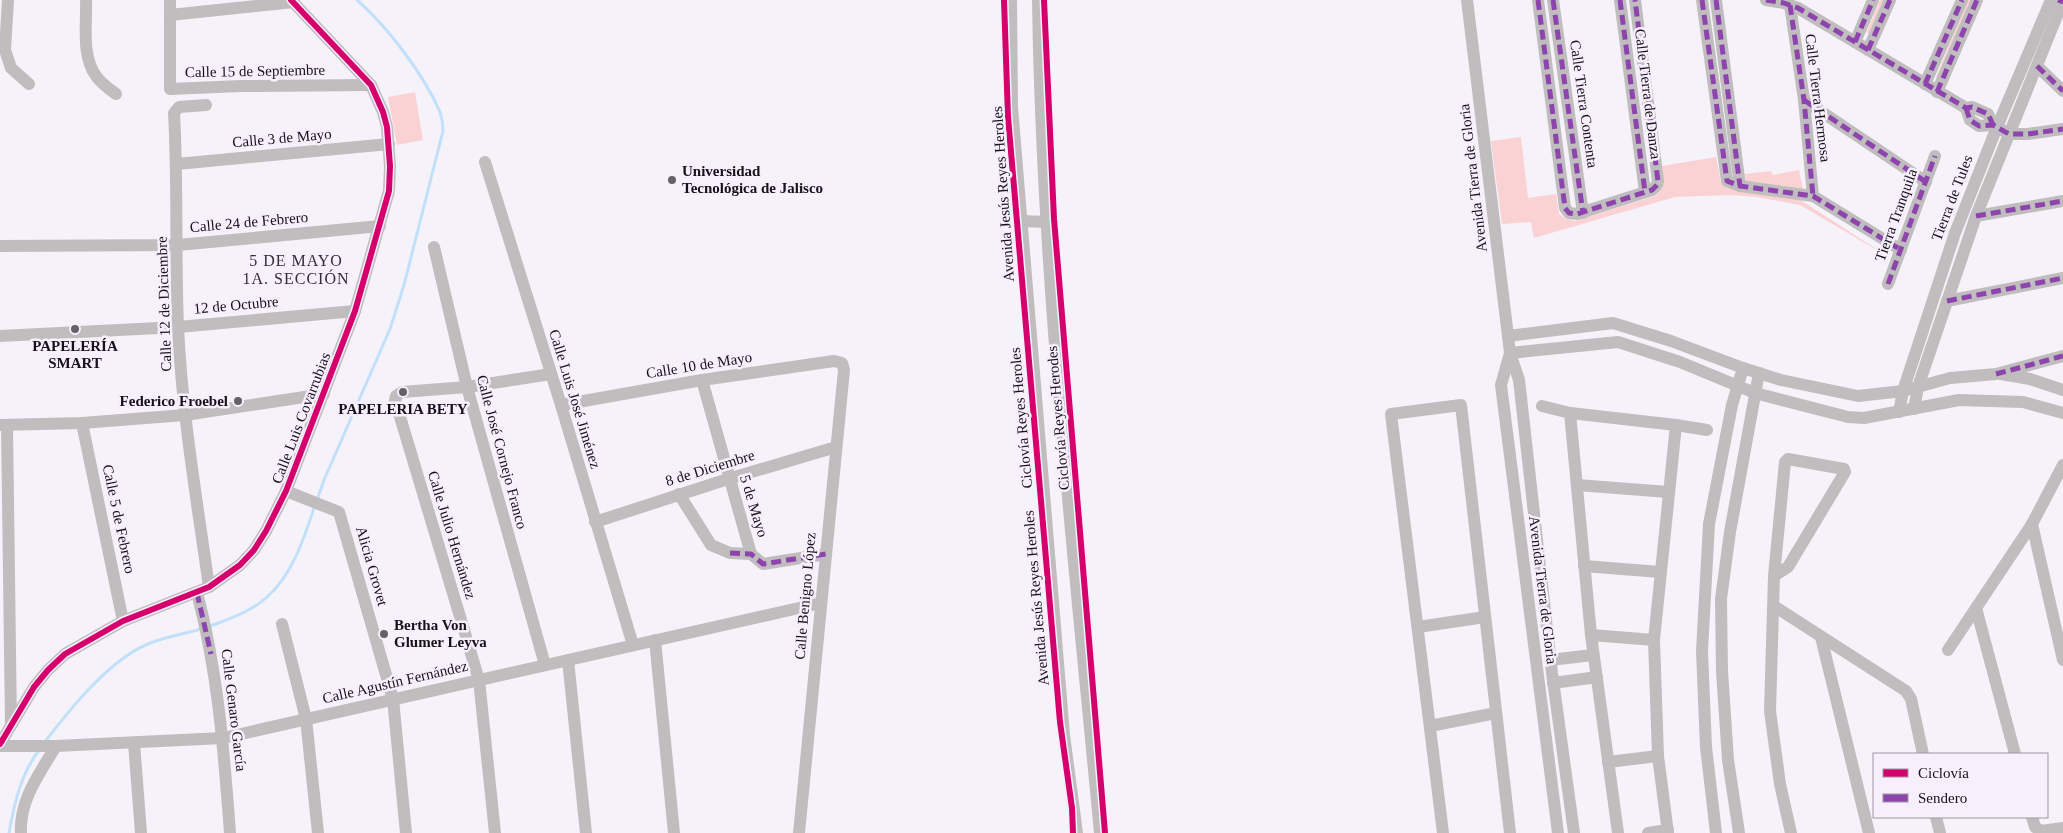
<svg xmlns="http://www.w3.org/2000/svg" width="2063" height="833" font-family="'Times New Roman',serif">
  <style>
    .green { fill: #fad2d4 }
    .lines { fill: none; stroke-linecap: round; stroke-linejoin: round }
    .stream { stroke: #c2e0fa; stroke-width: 3 }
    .minor { stroke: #c0bdbf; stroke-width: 12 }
    .quiet { stroke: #8e44ad; stroke-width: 5; stroke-dasharray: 10 5; stroke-linecap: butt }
    .cycleway-casing { stroke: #f7effc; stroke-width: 9 }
    .cycleway { stroke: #d6006c; stroke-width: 6 }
    .poi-dot { fill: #646167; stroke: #f7effc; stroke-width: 2 }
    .labels { text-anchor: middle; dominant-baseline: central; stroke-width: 5; stroke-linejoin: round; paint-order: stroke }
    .street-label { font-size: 15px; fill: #161318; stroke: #f7effc }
    .poi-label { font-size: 15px; font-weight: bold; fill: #161318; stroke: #f7effc; text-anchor: start }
    .neighbourhood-label { font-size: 16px; letter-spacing: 1px; fill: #332d38; stroke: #f7effc }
  </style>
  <rect width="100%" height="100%" fill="#f6f2f9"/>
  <g class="green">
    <path d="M 1880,0 L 1884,0 L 1869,33 L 1866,33 Z"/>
    <path d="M 1968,0 L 1972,0 L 1937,78 L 1936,77 Z"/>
    <path d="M 415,92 L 423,140 L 397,145 L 388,97 Z"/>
    <path d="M 1521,137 L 1528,198 L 1556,194 L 1559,214 L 1564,218 L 1575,221 L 1655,196 L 1663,188 L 1662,166 L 1716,157 L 1721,182 L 1799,199 L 1887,256 L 1800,205 L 1756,197 L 1730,195 L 1675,197 L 1534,238 L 1531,222 L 1502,224 L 1491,141 Z"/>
    <path d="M 1799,170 L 1803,189 L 1746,181 L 1745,174 L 1771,171 L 1773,175 Z"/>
  </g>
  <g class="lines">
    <g class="stream">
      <path d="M 317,500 L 324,480 L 390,329 L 404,285 L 443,131 C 443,125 442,118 440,112 C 424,75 388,27 357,0"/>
      <path d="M 208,627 C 228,619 251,612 267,597 C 293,574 304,538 315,505"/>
      <path d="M 44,743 C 70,709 112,656 153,642 C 169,636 186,633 202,629"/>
      <path d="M 9,833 C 14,804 21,774 39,750"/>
    </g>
    <g class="minor">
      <path d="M 8,0 L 5,50 L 11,68 L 29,84"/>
      <path d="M 86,0 C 87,24 81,55 96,76 C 101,83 109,89 116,94"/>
      <path d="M 170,0 L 170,89 L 241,86 L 371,85"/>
      <path d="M 1011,0 L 1012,107 L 1064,735 L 1077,833"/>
      <path d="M 1038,0 C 1042,278 1074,556 1100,833"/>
      <path d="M 1467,0 L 1508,336 L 1510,353 L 1519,380 L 1552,673 L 1574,833"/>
      <path d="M 1538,0 L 1565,208 L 1569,213 L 1577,214 L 1652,190 L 1657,185 L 1658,181 L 1635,0"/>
      <path d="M 1553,0 L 1583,213"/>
      <path d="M 1620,0 L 1645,192"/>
      <path d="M 1702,0 L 1727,181 L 1740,186 L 1813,196 L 1901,250"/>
      <path d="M 1716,0 L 1740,186"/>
      <path d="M 1766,0 L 1784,3 L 1798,8 L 1966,108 L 1972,107 L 1988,114 L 1993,125"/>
      <path d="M 1790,5 L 1804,100 L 1813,196"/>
      <path d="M 170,15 L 294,2"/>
      <path d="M 1855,42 L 1873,0"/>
      <path d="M 1868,50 L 1890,0"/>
      <path d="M 2037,66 L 2063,91"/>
      <path d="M 1925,84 L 1962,0"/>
      <path d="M 1937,92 L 1977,0"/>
      <path d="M 1804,100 L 1926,182"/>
      <path d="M 206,105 L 179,107 L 174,113 C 178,184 175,255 178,327 C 182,414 197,501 209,587"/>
      <path d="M 1966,108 L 1970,120 L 1979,126 L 1993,125 L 2009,134 L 2028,134 L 2063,129"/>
      <path d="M 485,162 L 561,405 L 633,645"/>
      <path d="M 177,164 L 389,144"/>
      <path d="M 1976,216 L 2063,201"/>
      <path d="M 1021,221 L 1047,222"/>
      <path d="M 0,246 L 178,245 L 380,226"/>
      <path d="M 434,247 L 467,387 L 545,665"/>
      <path d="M 1888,284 L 1935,156"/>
      <path d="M 1947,301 L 2063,278"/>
      <path d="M 0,336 L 178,327 L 355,311"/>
      <path d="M 1508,336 L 1613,323 L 1671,341 L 1743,368 L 1781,380 L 1858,396 L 1903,391 L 1950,378 L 1996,374 L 2063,356"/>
      <path d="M 1510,353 L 1618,342 L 1680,362 L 1755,393 L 1848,417 L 1864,418 L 1959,400 L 2023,402 L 2063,413"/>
      <path d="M 1510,353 L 1501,385 L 1558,833"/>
      <path d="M 2001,374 L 2030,379 L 2063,390"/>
      <path d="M 702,380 L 751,554"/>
      <path d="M 561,405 L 702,380 L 834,361 L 842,363 L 844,370 L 799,833"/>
      <path d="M 1542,406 L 1570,413 L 1676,425 L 1654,640 L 1658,756 L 1668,833"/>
      <path d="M 1914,409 L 1918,387 L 1976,216 L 2063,1"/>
      <path d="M 1899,412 L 1903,391 L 1955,233 L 1997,127 L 2051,0"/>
      <path d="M 1570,413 L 1591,635 L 1618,833"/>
      <path d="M 82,423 L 123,621"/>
      <path d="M 0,425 L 82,423 L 185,415 L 324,394"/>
      <path d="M 7,425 L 11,725"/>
      <path d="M 1676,425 L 1707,430"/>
      <path d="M 1577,485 L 1668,492"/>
      <path d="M 286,491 L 339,512 L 393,699 L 406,833"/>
      <path d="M 679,494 L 711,545 L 730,553 L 751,554 L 763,564 L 826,554"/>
      <path d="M 595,522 L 728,479 L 836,447"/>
      <path d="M 2032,524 L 2063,660"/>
      <path d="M 1584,566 L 1660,572"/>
      <path d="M 1774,576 L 1788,567 L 1845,472 L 1844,469 L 1788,459 L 1785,462 L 1774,576 L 1770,711 L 1780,784 L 1791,833"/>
      <path d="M 197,593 C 218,672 224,752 230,833"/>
      <path d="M 1774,606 L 1906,691 L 1911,699 L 1923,754"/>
      <path d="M 1976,608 L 2015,754"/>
      <path d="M 282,624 L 306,719 L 318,833"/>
      <path d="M 1418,627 L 1485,617"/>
      <path d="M 1591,635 L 1654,640"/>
      <path d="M 1821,637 L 1869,833"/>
      <path d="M 655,640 L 674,833"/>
      <path d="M 1948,650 L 2032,524 L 2063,465"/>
      <path d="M 568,660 L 586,833"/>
      <path d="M 1550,660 L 1593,655"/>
      <path d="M 1553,683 L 1597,677"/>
      <path d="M 1430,726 L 1496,713"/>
      <path d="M 134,743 L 141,833"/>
      <path d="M 0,744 L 34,687 L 48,670 L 65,654 L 123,621 L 209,587 L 240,565 L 254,550 L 266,531 L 286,491 L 355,311 L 389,191 L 390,166 L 387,127 L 383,112 L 371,85 L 291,0"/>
      <path d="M 0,746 L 56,746 L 223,738 L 821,603"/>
      <path d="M 1608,762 L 1658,756"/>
      <path d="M 1936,817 L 1940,833"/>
      <path d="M 2032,817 L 2035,827 L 2041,831 L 2063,828"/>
      <path d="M 21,833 C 19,800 40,773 56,746"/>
      <path d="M 495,833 L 479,680 L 395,400 L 396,396 L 402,392 L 467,387 L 551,374"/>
      <path d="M 1443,833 L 1391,414 L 1461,405 L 1510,833"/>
      <path d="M 1648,833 L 1668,830"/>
      <path d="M 1716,833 L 1706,747 L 1702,651 L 1709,524 L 1732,405 L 1743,368"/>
      <path d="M 1739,833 L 1728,760 L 1722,671 L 1721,599 L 1730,532 L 1759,373"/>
    </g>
    <g class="quiet">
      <path d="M 1538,0 L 1565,208 L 1569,213 L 1577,214 L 1652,190 L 1657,185 L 1658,181 L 1635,0"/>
      <path d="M 1553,0 L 1583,213"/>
      <path d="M 1620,0 L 1645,192"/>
      <path d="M 1702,0 L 1727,181 L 1740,186 L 1813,196 L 1901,250"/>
      <path d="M 1716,0 L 1740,186"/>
      <path d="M 1766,0 L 1784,3 L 1798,8 L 1966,108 L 1972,107 L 1988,114 L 1993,125"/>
      <path d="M 2058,0 L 2063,2"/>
      <path d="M 1790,5 L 1804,100 L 1813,196"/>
      <path d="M 1855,42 L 1873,0"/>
      <path d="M 1868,50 L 1890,0"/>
      <path d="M 2037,66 L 2063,91"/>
      <path d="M 1925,84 L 1962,0"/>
      <path d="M 1937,92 L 1977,0"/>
      <path d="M 1804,100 L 1926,182"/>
      <path d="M 1966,108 L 1970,120 L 1979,126 L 1993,125 L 2009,134 L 2028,134 L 2063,129"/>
      <path d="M 1976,216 L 2063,201"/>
      <path d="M 1888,284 L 1935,156"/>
      <path d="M 1947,301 L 2063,278"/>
      <path d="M 1996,374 L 2063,356"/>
      <path d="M 730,553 L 751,554 L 763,564 L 826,554"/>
      <path d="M 197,593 L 211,654"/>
    </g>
    <defs>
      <g id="cycleway">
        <path d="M 1004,0 L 1008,117 L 1060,722 L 1072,808 L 1073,833"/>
        <path d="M 1044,0 L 1054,219 L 1105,833"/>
        <path d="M 0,744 L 34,687 L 48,670 L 65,654 L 123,621 L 209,587 L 240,565 L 254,550 L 266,531 L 286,491 L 355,311 L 389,191 L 390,166 L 387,127 L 383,112 L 371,85 L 291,0"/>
      </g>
    </defs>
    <use href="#cycleway" class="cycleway-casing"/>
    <use href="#cycleway" class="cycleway"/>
  </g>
  <g class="poi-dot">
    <circle cx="672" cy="180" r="5"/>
    <circle cx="75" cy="329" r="5"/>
    <circle cx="403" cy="392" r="5"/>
    <circle cx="238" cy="401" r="5"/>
    <circle cx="384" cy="634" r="5"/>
  </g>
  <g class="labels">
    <g class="street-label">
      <text transform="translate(255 71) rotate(-1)">Calle 15 de Septiembre</text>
      <text transform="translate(1648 94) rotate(83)">Calle Tierra de Danza</text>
      <text transform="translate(1818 98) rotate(83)">Calle Tierra Hermosa</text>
      <text transform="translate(1584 104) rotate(82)">Calle Tierra Contenta</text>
      <text transform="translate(282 138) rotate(-5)">Calle 3 de Mayo</text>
      <text transform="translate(1473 178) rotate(-97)">Avenida Tierra de Gloria</text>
      <text transform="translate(1003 194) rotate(-94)">Avenida Jesús Reyes Heroles</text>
      <text transform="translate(1952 198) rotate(-69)">Tierra de Tules</text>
      <text transform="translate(1896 215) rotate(-70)">Tierra Tranquila</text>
      <text transform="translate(249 222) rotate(-5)">Calle 24 de Febrero</text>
      <text transform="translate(164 304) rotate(-92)">Calle 12 de Diciembre</text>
      <text transform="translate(236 305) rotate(-5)">12 de Octubre</text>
      <text transform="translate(699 365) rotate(-9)">Calle 10 de Mayo</text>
      <text transform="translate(575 399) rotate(73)">Calle Luis José Jiménez</text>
      <text transform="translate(301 418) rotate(-69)">Calle Luis Covarrubias</text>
      <text transform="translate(1021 418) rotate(-95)">Ciclovía Reyes Heroles</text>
      <text transform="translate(1058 418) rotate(-95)">Ciclovía Reyes Herodes</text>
      <text transform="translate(502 452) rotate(75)">Calle José Cornejo Franco</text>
      <text transform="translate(710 468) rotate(-17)">8 de Diciembre</text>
      <text transform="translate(754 506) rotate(73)">5 de Mayo</text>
      <text transform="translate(119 519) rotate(78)">Calle 5 de Febrero</text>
      <text transform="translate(452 535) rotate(73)">Calle Julio Hernández</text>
      <text transform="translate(372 566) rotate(74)">Alicia Grovet</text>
      <text transform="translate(1543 590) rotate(83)">Avenida Tierra de Gloria</text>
      <text transform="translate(805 596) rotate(-85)">Calle Benigno López</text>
      <text transform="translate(1036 598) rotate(-95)">Avenida Jesús Reyes Heroles</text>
      <text transform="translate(395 682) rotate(-13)">Calle Agustín Fernández</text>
      <text transform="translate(234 710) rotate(83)">Calle Genaro García</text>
    </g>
    <g class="poi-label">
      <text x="682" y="171">Universidad<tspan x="682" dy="17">Tecnológica de Jalisco</tspan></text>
      <text x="75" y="346" text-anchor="middle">PAPELERÍA<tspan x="75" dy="17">SMART</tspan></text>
      <text x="228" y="401" text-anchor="end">Federico Froebel</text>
      <text x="403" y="409" text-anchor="middle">PAPELERIA BETY</text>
      <text x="394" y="625">Bertha Von<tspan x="394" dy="17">Glumer Leyva</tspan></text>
    </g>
    <g class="neighbourhood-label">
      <text x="296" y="260">5 DE MAYO<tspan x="296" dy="18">1A. SECCIÓN</tspan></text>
    </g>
  </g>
  <rect x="1873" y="753" width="175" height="65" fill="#f7effc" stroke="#9d97a1"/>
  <rect x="1883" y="769" width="25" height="8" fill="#d6006c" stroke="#9d97a1"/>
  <text x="1918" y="778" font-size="15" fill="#161318">Ciclovía</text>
  <rect x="1883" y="794" width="25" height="8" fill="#8e44ad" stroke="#9d97a1"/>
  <text x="1918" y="803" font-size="15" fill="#161318">Sendero</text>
</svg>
